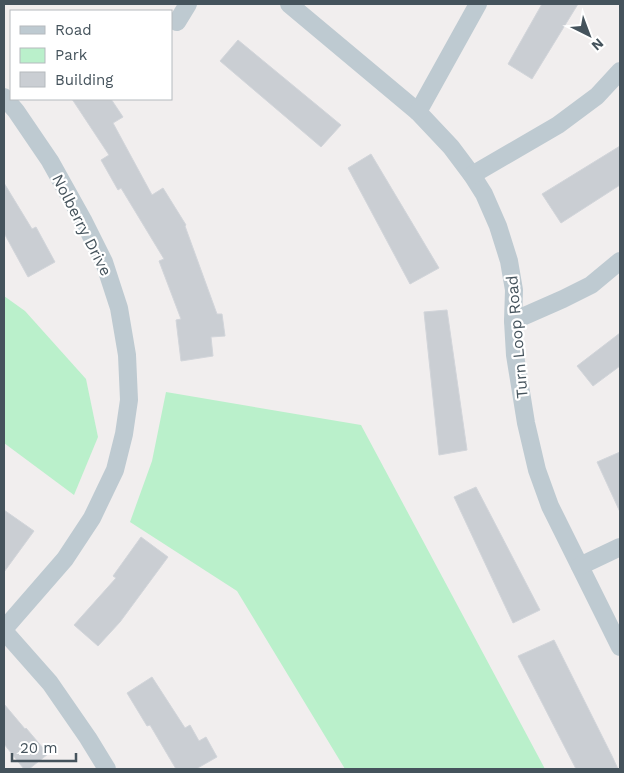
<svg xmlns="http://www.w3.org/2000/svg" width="624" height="773" font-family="'Work Sans',sans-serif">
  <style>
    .green { fill: #baf0cb }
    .building { fill: #caced3; stroke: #d2d5da }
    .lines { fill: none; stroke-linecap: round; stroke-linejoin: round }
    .minor { stroke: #becad1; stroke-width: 18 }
    .labels { text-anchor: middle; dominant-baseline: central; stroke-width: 4.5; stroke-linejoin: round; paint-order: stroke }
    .street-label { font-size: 16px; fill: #45535c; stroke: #fff }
  </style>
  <rect width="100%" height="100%" fill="#f1eeee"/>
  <g class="green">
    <path d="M 4,296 L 25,311 L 86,379 L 98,437 L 74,495 L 4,443 Z"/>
    <path d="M 166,392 L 361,425 L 545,769 L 345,769 L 237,591 L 130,522 L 152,461 Z"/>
  </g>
  <g class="building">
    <path d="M 542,4 L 578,4 L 532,79 L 508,64 Z"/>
    <path d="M 238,40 L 341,125 L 321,147 L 220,61 Z"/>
    <path d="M 72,99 L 111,99 L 123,117 L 113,123 L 152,195 L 163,188 L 186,225 L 185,226 L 217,314 L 222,314 L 225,336 L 211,337 L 213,356 L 181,361 L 176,320 L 181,319 L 159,261 L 164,259 L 121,188 L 118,190 L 101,160 L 109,155 Z"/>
    <path d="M 620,146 L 620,185 L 561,223 L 542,194 Z"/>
    <path d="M 371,154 L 439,268 L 410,284 L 348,168 Z"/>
    <path d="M 4,183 L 32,229 L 36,227 L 55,262 L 28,277 L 4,233 Z"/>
    <path d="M 447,310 L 467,450 L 439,455 L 424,312 Z"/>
    <path d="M 620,333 L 620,366 L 593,386 L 577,366 Z"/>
    <path d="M 620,452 L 620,512 L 597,462 Z"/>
    <path d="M 476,487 L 540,610 L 513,623 L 454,497 Z"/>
    <path d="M 4,510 L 34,531 L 4,572 Z"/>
    <path d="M 141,537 L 168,557 L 120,622 L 98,646 L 74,625 L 116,578 L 113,576 Z"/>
    <path d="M 554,640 L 612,756 L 618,769 L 576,769 L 518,656 Z"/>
    <path d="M 152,677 L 185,728 L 190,725 L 199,741 L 206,737 L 217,757 L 196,769 L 176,769 L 150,725 L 147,726 L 127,693 Z"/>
    <path d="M 4,704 L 25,729 L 26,728 L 48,754 L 29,769 L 24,769 L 4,744 Z"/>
  </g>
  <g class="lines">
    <g class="minor">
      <path d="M 289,4 L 418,112 L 451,147 L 472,175 L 484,194 L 498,226 L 509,261 L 514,290 L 513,321 L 515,355 L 526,423 L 537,470 L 550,506 L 620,647"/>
      <path d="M 177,22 L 188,4"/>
      <path d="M 4,97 L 16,111 L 50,161 L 84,222 L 104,262 L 119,308 L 127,355 L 129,400 L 124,434 L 115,470 L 92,518 L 65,559 L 4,629"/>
      <path d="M 418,112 L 478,4"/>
      <path d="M 472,175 L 558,125 L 597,96 L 620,71"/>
      <path d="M 513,321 L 563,299 L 591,285 L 620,261"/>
      <path d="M 580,566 L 620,547"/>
      <path d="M 4,631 L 50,683 L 88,738 L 107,769"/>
    </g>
  </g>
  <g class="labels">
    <g class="street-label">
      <text transform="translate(82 225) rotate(63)">Nolberry Drive</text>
      <text transform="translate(517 337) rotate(-95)">Turn Loop Road</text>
    </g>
  </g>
  <rect width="624" height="773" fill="none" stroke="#45535c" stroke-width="10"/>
  <rect x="10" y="10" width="162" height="90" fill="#ffffff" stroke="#b5babe"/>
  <rect x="20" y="26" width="25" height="8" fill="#becad1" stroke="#b5babe"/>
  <text x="55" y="35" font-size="15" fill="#45535c">Road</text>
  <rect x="20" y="48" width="25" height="15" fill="#baf0cb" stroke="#b5babe"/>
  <text x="55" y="60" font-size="15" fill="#45535c">Park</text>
  <rect x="20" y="72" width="25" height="15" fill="#caced3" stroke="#b5babe"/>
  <text x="55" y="85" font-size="15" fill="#45535c">Building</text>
  <g transform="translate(589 35) rotate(138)" stroke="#ffffff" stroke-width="4" paint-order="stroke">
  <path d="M0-4L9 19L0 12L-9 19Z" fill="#45535c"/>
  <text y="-8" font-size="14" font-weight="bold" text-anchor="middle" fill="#45535c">N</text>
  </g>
  <path d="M12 753v8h64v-8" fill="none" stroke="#45535c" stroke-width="2.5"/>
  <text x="20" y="753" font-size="15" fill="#45535c" stroke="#ffffff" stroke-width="4" paint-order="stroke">20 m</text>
</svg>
